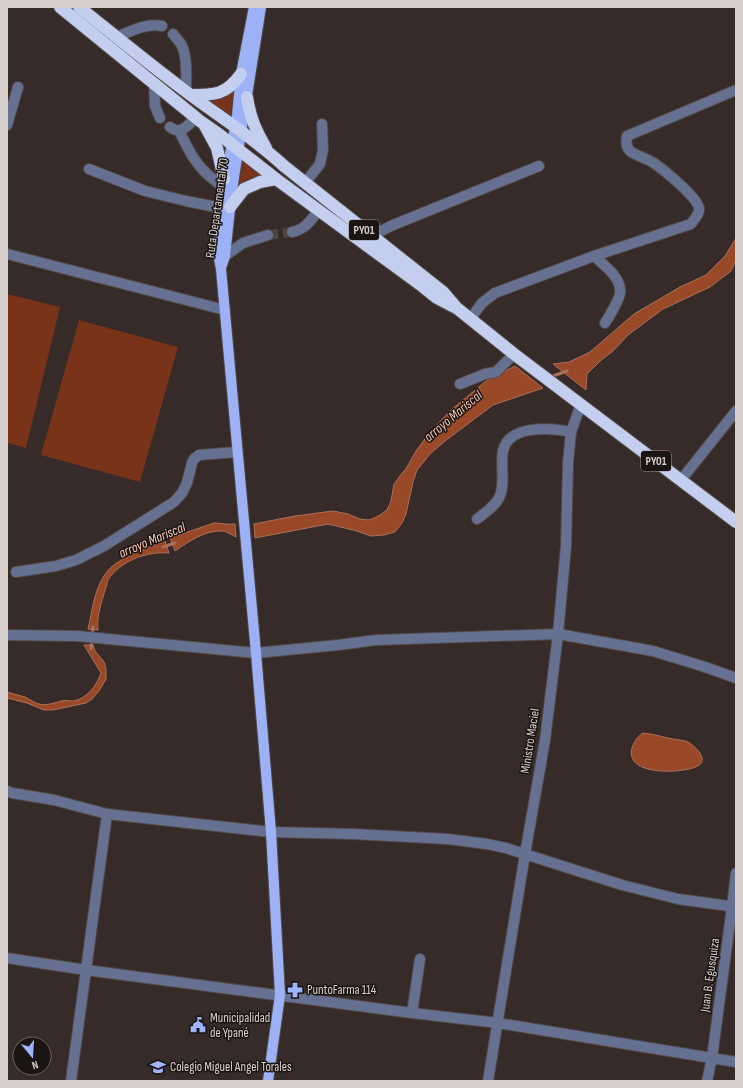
<svg xmlns="http://www.w3.org/2000/svg" width="743" height="1088" font-family="'Sofia Sans Condensed',sans-serif">
  <style>
    .green { fill: #783318 }
    .water { fill: #994828; stroke: #ac705a }
    .lines { fill: none; stroke-linecap: round; stroke-linejoin: round }
    .stream { stroke: #ac705a; stroke-width: 3 }
    .minor-tunnel { stroke: #4e4441; stroke-width: 10; stroke-dasharray: 10 5; stroke-linecap: butt }
    .minor-casing { stroke: #534946; stroke-width: 12 }
    .major-casing { stroke: #534946; stroke-width: 12 }
    .highway-casing { stroke: #534946; stroke-width: 14 }
    .minor { stroke: #667192; stroke-width: 10 }
    .major { stroke: #9db2f6; stroke-width: 10 }
    .highway { stroke: #c4cff0; stroke-width: 12 }
    .labels { text-anchor: middle; dominant-baseline: central; stroke-width: 3; stroke-linejoin: round; paint-order: stroke }
    .shield { fill: #1a1513; stroke: #9e9795; stroke-width: 1 }
    .shield-label { font-size: 12px; font-weight: bold; fill: #d7cfcd }
    .street-label { font-size: 13px; fill: #d7cfcd; stroke: #1a1513 }
    .poi-label { font-size: 13px; fill: #d7cfcd; stroke: #1a1513; text-anchor: start }
    .water-label { font-size: 14px; font-style: italic; fill: #f6c6b5; stroke: #1a1513 }
  </style>
  <rect width="100%" height="100%" fill="#362b28"/>
  <g class="green">
    <path d="M 235,86 L 230,118 L 203,98 Z"/>
    <path d="M 241,157 L 265,177 C 254,176 244,181 236,188 Z"/>
    <path d="M 7,294 L 60,307 L 26,448 L 7,443 Z"/>
    <path d="M 79,320 L 178,347 L 140,482 L 41,455 Z"/>
  </g>
  <g class="water">
    <path d="M 736,238 L 736,260 L 731,271 L 710,287 L 663,309 L 628,335 L 613,351 L 600,361 L 587,374 L 586,390 L 553,364 L 569,362 L 590,352 L 634,314 L 680,287 L 706,275 L 725,256 Z"/>
    <path d="M 515,366 L 543,388 L 493,405 L 445,441 L 430,454 L 417,470 L 413,482 L 406,514 L 402,523 L 395,532 L 384,535 L 371,536 L 357,531 L 328,524 L 255,538 L 254,524 L 295,516 L 333,511 L 348,514 L 360,519 L 368,520 L 372,519 L 380,515 L 387,510 L 391,501 L 394,484 L 407,467 L 416,451 L 431,431 L 450,411 L 486,381 Z"/>
    <path d="M 214,523 C 221,523 227,525 235,524 L 236,537 C 232,535 226,531 222,531 C 205,530 188,542 175,551 L 170,538 Z"/>
    <path d="M 165,541 L 169,553 C 147,551 120,561 108,580 C 104,596 96,614 98,630 L 88,629 C 92,612 94,591 104,576 C 113,559 147,548 165,541 Z"/>
    <path d="M 84,645 L 93,645 L 95,651 L 104,662 L 106,669 L 106,679 L 99,691 L 92,699 L 86,703 L 53,710 L 44,710 L 27,703 L 7,698 L 7,692 C 13,694 19,695 25,697 C 30,699 34,703 39,704 C 46,706 54,703 61,701 C 65,700 69,701 73,701 C 87,699 97,685 101,673 Z"/>
    <path d="M 643,733 C 653,734 663,737 673,739 C 678,740 684,740 688,742 C 693,745 697,749 700,753 C 710,769 683,770 674,771 C 659,772 626,770 632,748 C 634,742 637,737 643,733 Z"/>
  </g>
  <g class="lines">
    <g class="stream">
      <path d="M 550,377 L 567,371"/>
      <path d="M 163,547 L 175,543"/>
      <path d="M 91,649 L 93,627"/>
    </g>
    <path class="minor-tunnel" d="M 268,235 L 292,232"/>
    <defs>
      <g id="minor">
        <path d="M 173,34 C 176,38 179,41 181,44 C 188,56 186,79 186,91"/>
        <path d="M 117,37 C 131,31 146,23 162,26"/>
        <path d="M 154,83 L 155,106 L 160,118"/>
        <path d="M 7,125 L 18,87"/>
        <path d="M 170,127 C 172,128 174,130 176,130 C 184,132 191,122 196,117"/>
        <path d="M 179,131 C 187,146 193,161 206,173 C 211,178 217,182 223,187"/>
        <path d="M 89,169 L 145,191 L 186,201 L 221,208"/>
        <path d="M 305,183 L 320,164 L 323,150 L 322,124"/>
        <path d="M 292,232 C 305,230 311,220 319,210"/>
        <path d="M 371,236 L 393,225 L 539,166"/>
        <path d="M 7,254 L 225,310"/>
        <path d="M 225,256 L 243,243 L 268,235"/>
        <path d="M 594,256 C 604,265 622,278 620,293 C 620,298 609,317 605,323"/>
        <path d="M 470,319 L 482,303 L 495,293 L 594,256 L 691,224 C 694,219 700,214 699,208 C 697,197 662,168 652,162 C 647,159 633,154 630,151 C 626,147 626,141 627,136 L 736,90"/>
        <path d="M 460,384 L 485,374 L 496,372 L 514,354"/>
        <path d="M 681,480 L 736,411"/>
        <path d="M 477,519 C 485,513 495,506 499,498 C 506,484 500,466 503,451 C 509,424 551,428 571,432"/>
        <path d="M 16,572 L 56,566 L 76,560 L 104,546 L 174,502 L 182,493 L 187,483 L 192,463 L 194,459 L 199,455 L 237,452"/>
        <path d="M 7,635 L 77,636 L 256,653 L 338,645 L 376,640 L 558,634 L 653,651 L 705,667 L 736,678"/>
        <path d="M 7,791 L 12,793 L 54,800 L 107,814 L 271,832 L 353,834 L 448,839 L 487,844 L 506,848 L 622,885 L 678,899 L 736,907"/>
        <path d="M 7,958 L 86,970 L 412,1013 L 498,1023 L 736,1062"/>
        <path d="M 412,1013 L 420,959"/>
        <path d="M 71,1081 L 107,814"/>
        <path d="M 488,1081 L 525,854 L 545,740 L 558,634 L 566,546 L 568,463 L 571,432 L 581,404"/>
        <path d="M 707,1081 L 712,1058 L 732,907 L 736,873"/>
      </g>
      <g id="major">
        <path d="M 254,7 L 241,74 L 237,115 L 232,145 L 224,179 L 221,208 L 218,253 L 221,269 L 256,653 L 271,832 L 280,995 L 268,1081"/>
        <path d="M 222,265 L 225,256 L 232,190 L 261,7"/>
      </g>
      <g id="highway">
        <path d="M 60,7 L 200,121 L 220,135 L 276,179 L 422,286 L 437,298 L 458,309 L 514,354 L 736,522"/>
        <path d="M 79,7 C 114,35 148,63 184,90 C 218,116 253,137 284,166 L 443,292 L 455,306"/>
        <path d="M 191,95 C 215,95 226,95 241,74"/>
        <path d="M 247,97 C 250,117 255,129 266,148"/>
        <path d="M 205,126 L 217,148 L 224,179"/>
        <path d="M 230,207 L 244,189 L 260,182 L 276,179"/>
      </g>
    </defs>
    <use href="#minor" class="minor-casing"/>
    <use href="#major" class="major-casing"/>
    <use href="#highway" class="highway-casing"/>
    <use href="#minor" class="minor"/>
    <use href="#major" class="major"/>
    <use href="#highway" class="highway"/>
  </g>
  <defs>
    <symbol id="pharmacy-bare" viewBox="-9 -9 18 18"><path d="M-2-6h4v4h4v4h-4v4h-4v-4h-4v-4h4Z" fill="#9eb4fd" stroke="#1a1513" stroke-width="2.5" paint-order="stroke"/></symbol>
    <symbol id="civic-bare" viewBox="-9 -9 18 18"><path d="M-.6-6.5H3V-4.5H.6V-3L4-1V1h2V6H-6V1h2V-1L-.6-3ZM-1.2 2.5V6h2.4V2.5Z" fill="#9eb4fd" stroke="#1a1513" stroke-width="2.5" paint-order="stroke"/></symbol>
    <symbol id="university-bare" viewBox="-9 -9 18 18"><path d="M0-5L7-2L0 1L-7-2ZM-4 1L0 2.5L4 1V4Q0 6-4 4Z" fill="#9eb4fd" stroke="#1a1513" stroke-width="2.5" paint-order="stroke"/></symbol>
  </defs>
  <g fill-rule="evenodd">
    <use href="#pharmacy-bare" x="284" y="979" width="22" height="22"/>
    <use href="#civic-bare" x="187" y="1014" width="22" height="22"/>
    <use href="#university-bare" x="147" y="1056" width="22" height="22"/>
  </g>
  <g class="labels">
    <g class="shield">
      <rect x="349" y="220" width="30" height="20" rx="3"/>
      <rect x="641" y="451" width="30" height="20" rx="3"/>
    </g>
    <g class="shield-label">
      <text x="364" y="230">PY01</text>
      <text x="656" y="461">PY01</text>
    </g>
    <g class="street-label">
      <text transform="translate(217 208) rotate(-82)">Ruta Departamental 70</text>
      <text transform="translate(530 741) rotate(-81)">Ministro Maciel</text>
      <text transform="translate(710 975) rotate(-82)">Juan B. Egusquiza</text>
    </g>
    <g class="poi-label">
      <text x="307" y="990">PuntoFarma 114</text>
      <text x="210" y="1018">Municipalidad<tspan x="210" dy="15">de Ypané</tspan></text>
      <text x="170" y="1067">Colegio Miguel Angel Torales</text>
    </g>
    <g class="water-label">
      <text transform="translate(453 416) rotate(-40)">arroyo Mariscal</text>
      <text transform="translate(152 540) rotate(-23)">arroyo Mariscal</text>
    </g>
  </g>
  <rect width="743" height="1088" fill="none" stroke="#d7cfcd" stroke-width="16"/>
  <g transform="translate(32 1056) rotate(162)"><circle r="19" fill="#1a1513" stroke="#665f5d"/>
  <path d="M0-3L7 15L0 10L-7 15Z" fill="#9eb4fd"/>
  <text y="-6" font-size="11" font-weight="bold" text-anchor="middle" fill="#d7cfcd">N</text>
  </g>
</svg>
